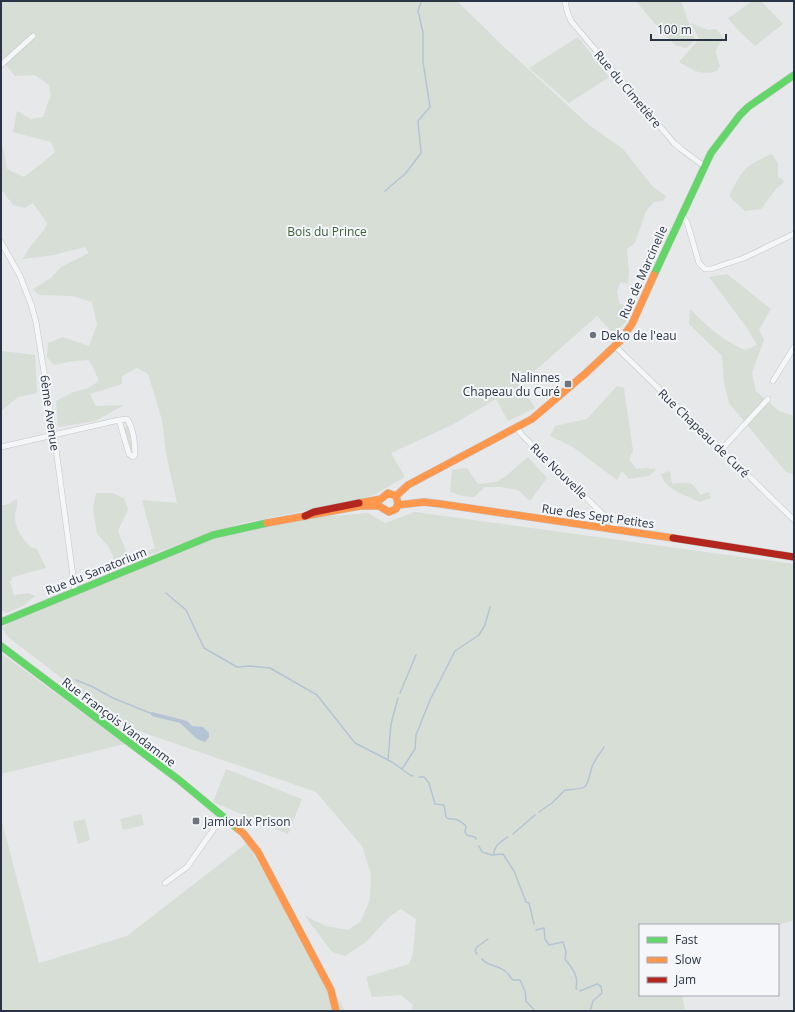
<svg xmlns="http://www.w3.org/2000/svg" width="795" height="1012" font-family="'Open Sans',sans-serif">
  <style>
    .green { fill: #d6ded6 }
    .water { fill: #b4c4d5 }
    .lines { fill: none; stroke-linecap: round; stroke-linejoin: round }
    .stream { stroke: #b4c4d5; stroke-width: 1.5 }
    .street-casing { stroke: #c4c6c8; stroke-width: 6 }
    .fast-casing { stroke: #c4c6c8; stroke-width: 8 }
    .slow-casing { stroke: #c4c6c8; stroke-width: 8 }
    .jam-casing { stroke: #c4c6c8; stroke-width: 8 }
    .street { stroke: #f5f6f7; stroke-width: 5 }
    .fast { stroke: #63d668; stroke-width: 7 }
    .slow { stroke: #ff974d; stroke-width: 7 }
    .jam { stroke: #b3261e; stroke-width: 7 }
    .poi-dot { fill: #6c737f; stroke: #f4f6f9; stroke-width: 1.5 }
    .labels { text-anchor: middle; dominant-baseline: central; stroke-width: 4; stroke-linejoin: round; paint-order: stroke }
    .street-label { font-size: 12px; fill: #2b3445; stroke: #f4f6f9 }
    .park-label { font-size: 12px; fill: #3f6138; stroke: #f4f6f9 }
    .poi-label { font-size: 12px; fill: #2b3445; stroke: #f4f6f9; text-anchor: start }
  </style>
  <rect width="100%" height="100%" fill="#e6e8ea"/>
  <g class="green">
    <path d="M 1,1 L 457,1 L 503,46 L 589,125 L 623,149 L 653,187 L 666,196 L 663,201 L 654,202 L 646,211 L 635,243 L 627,249 L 629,272 L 628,284 L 620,282 L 617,291 L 619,303 L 630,308 L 626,322 L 613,333 L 597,316 L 520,384 L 535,408 L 508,421 L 496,399 L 452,425 L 391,453 L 405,477 L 374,495 L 354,501 L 239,524 L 171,547 L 114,568 L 113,556 L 108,546 L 97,534 L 93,509 L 96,493 L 112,493 L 124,498 L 128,509 L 118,531 L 129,559 L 155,548 L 142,500 L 177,503 L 166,453 L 162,420 L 148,374 L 137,368 L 122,376 L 122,384 L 90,394 L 96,406 L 124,405 L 95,421 L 58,427 L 56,401 L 71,393 L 88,388 L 99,381 L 92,365 L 88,360 L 74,361 L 54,365 L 47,357 L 48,343 L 63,337 L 89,346 L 97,325 L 92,302 L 72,296 L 39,295 L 33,289 L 51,278 L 61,267 L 89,253 L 85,247 L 54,255 L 23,259 L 30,247 L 44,230 L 47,223 L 33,203 L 24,208 L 13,205 L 1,189 L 1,143 L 3,147 L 7,169 L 24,177 L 41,164 L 55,152 L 51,142 L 13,132 L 17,111 L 31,119 L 43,117 L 51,95 L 49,85 L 35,75 L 15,76 L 1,60 Z"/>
    <path d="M 636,1 L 681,1 L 695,40 L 686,48 L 675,45 L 649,17 Z"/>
    <path d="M 754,1 L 761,1 L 783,24 L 755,46 L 736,28 L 728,18 C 738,13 744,5 754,1 Z"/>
    <path d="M 691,23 L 708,30 L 716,29 L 724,38 C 714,51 714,50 720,66 L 717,71 C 699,76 694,70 679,62 L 699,39 Z"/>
    <path d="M 578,37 L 609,77 L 569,103 L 529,68 Z"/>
    <path d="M 772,154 L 778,164 L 778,177 L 785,181 L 776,189 L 761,209 L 745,211 L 729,196 C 742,170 745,165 772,154 Z"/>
    <path d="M 727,274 L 771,309 L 759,330 L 764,340 L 752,373 L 756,391 L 779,411 L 794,416 L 794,474 L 786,472 L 729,403 L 724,383 L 722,356 L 689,324 L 690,309 C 708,327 722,340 745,350 L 757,345 L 747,328 L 709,277 Z"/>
    <path d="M 1,348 L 2,351 L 35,355 L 37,393 L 18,397 L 1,411 Z"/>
    <path d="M 617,386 L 624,388 L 633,451 L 629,459 L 636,469 L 647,468 L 656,469 L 649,476 L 629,479 L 622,471 L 617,480 L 573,447 L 550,436 L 555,426 L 587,419 Z"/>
    <path d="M 127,426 L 129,428 L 132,448 L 131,451 L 124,428 Z"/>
    <path d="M 528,457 L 547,478 L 530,501 L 518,490 L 501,487 L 485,487 L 474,497 L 463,496 L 450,492 L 452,470 L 467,468 L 478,484 L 496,482 L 506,476 Z"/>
    <path d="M 670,471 L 672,484 C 689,482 691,479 700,495 L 709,492 L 711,498 L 700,502 C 687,496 664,489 661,474 Z"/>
    <path d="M 17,499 C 18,506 15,511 15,518 C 15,529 24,539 30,547 L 37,549 L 46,568 L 13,577 L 10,582 L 14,595 L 28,593 L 35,596 L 23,606 L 7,613 L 1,610 L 1,505 L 6,505 Z"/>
    <path d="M 415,512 L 794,564 L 794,920 L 778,925 L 640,925 L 640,995 L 682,995 L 685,1011 L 412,1011 L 413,1005 L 401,995 L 372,997 L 366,977 L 409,964 L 413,954 L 416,919 L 401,909 L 390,916 L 366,942 L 345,956 L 332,952 L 305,916 L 326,926 L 348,930 L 361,921 L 370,899 L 371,874 L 362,846 L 316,792 L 124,726 L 8,637 L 2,628 L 17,617 L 134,571 L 215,537 L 304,518 L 368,513 L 385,523 Z"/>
    <path d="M 1,653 L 125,744 L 1,774 Z"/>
    <path d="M 226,769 L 302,799 L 288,834 L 213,802 Z"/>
    <path d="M 141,814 L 144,825 L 123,830 L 120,819 Z"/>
    <path d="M 1,818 L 39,963 L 127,936 L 247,843 L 297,928 L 345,1011 L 1,1011 Z"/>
    <path d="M 85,819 L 90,840 L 78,844 L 73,822 Z"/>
  </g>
  <path class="water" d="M 152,712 L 187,721 L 192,726 L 203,727 L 209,733 L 209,737 L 205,742 L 197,739 L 180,723 L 152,716 L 150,713 Z"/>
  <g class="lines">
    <g class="stream">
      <path d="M 385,191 L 406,173 L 421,153 L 418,121 L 430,107 L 423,62 L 423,32 L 418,11 L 421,2"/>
      <path d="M 166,593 L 186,610 L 204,648 L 237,667 L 250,666 L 270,668 L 317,695 L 355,743 L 392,762 L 410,775 L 413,776"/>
      <path d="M 76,680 L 93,687 L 113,698 L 150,713"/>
      <path d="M 400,693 L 416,655"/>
      <path d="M 388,760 L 391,724 L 398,698"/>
      <path d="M 402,769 L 415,749 L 416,735 L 430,700 L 455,651 L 479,635 L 485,625 L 490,607"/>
      <path d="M 419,777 L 424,777 L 429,783 L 435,804 L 444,805 L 446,817 L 449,819 C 456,818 461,821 466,826 L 465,832 L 467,835 L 475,837 L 476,839"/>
      <path d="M 539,812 L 552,803 L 565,790 C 590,788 585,790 592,767 C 594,760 600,754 604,747"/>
      <path d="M 513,834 L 535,815"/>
      <path d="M 479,846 L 482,852 L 492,855 L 503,854 L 514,871 L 526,902 L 529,903 L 534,924"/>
      <path d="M 494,854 C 494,845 502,841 508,837"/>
      <path d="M 536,930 L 544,928 L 545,939 L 549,945 L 563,942 L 566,952 L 565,959 C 572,968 579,976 576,988 L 577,989"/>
      <path d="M 477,954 L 475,951 L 477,947 L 488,939"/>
      <path d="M 482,959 C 487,966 498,965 505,971 C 508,973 510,977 513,980 L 520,980 L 525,991 L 526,1001 L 535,1011"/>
      <path d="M 580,991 L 597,984 L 601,986 L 602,993 L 593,1001 L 590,1011"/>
    </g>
    <defs>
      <g id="street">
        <path d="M 565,1 L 567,11 L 571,21 L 674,143 L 681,149 L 704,166"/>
        <path d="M 1,65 L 33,36"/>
        <path d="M 680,217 L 684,218 L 687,222 L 699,263 L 705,269 L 711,269 L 744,258 L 794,234"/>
        <path d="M 1,242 L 20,276 L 31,304 L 36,322 L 54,434 L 75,591"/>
        <path d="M 615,346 L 794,520"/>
        <path d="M 773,381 L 794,347"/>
        <path d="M 516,427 L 522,435 L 620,531"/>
        <path d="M 1,447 L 119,420 L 127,419 C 133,428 135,444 135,455 L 133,457 L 129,454 L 119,420"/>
        <path d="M 721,450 L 768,399"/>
        <path d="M 165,883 L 187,867 L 223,816"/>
      </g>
      <g id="fast">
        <path d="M 654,275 L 711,153 L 740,115 L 748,107 L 794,75"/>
        <path d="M 1,622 L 213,535 L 267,523"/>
        <path d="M 1,646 L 179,780 L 238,829"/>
      </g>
      <g id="slow">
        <path d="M 396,496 L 408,485 L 532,419 L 586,373 L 619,342 L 632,324 L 654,275"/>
        <path d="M 398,505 L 424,502 L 441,504 L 673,538"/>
        <path d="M 267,523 L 360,506 L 379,506 L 389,512 L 396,509 L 398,503 L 396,496 L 388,493 L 381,499 L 359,503"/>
        <path d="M 238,829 L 243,833 L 258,852 L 331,990 L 336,1011"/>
      </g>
      <g id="jam">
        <path d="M 305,516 L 314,512 L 359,503"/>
        <path d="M 673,538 L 794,557"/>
      </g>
    </defs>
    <use href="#street" class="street-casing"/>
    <use href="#fast" class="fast-casing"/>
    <use href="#slow" class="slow-casing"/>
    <use href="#jam" class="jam-casing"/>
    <use href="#street" class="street"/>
    <use href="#fast" class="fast"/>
    <use href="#slow" class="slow"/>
    <use href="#jam" class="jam"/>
  </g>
  <g class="poi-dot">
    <circle cx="593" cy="335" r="4"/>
    <rect x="564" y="380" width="8" height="8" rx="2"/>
    <rect x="192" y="817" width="8" height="8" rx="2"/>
  </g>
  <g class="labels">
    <g class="street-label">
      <text transform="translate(628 89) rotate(50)">Rue du Cimetière</text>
      <text transform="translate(643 272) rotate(-66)">Rue de Marcinelle</text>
      <text transform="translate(50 413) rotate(82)">6ème Avenue</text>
      <text transform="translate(704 433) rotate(44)">Rue Chapeau de Curé</text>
      <text transform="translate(559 471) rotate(44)">Rue Nouvelle</text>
      <text transform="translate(598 516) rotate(8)">Rue des Sept Petites</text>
      <text transform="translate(96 571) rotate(-22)">Rue du Sanatorium</text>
      <text transform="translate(119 722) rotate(37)">Rue François Vandamme</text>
    </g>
    <g class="park-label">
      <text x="327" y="231">Bois du Prince</text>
    </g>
    <g class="poi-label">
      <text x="601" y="335">Deko de l'eau</text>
      <text x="560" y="377" text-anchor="end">Nalinnes<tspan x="560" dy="14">Chapeau du Curé</tspan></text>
      <text x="204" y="821">Jamioulx Prison</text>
    </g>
  </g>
  <rect width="795" height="1012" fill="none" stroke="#2b3445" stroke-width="4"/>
  <rect x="639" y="924" width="140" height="72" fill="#f4f6f9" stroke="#a4a8b1"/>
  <rect x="647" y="937" width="20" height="6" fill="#63d668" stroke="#a4a8b1"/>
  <text x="675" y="944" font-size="12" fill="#2b3445">Fast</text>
  <rect x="647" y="957" width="20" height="6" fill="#ff974d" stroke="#a4a8b1"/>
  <text x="675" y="964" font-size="12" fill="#2b3445">Slow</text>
  <rect x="647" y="977" width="20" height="6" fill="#b3261e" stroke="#a4a8b1"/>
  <text x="675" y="984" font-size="12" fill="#2b3445">Jam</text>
  <path d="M651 34v6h75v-6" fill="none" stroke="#2b3445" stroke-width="2"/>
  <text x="657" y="34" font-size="12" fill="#2b3445" stroke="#f4f6f9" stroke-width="3" paint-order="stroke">100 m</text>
</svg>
